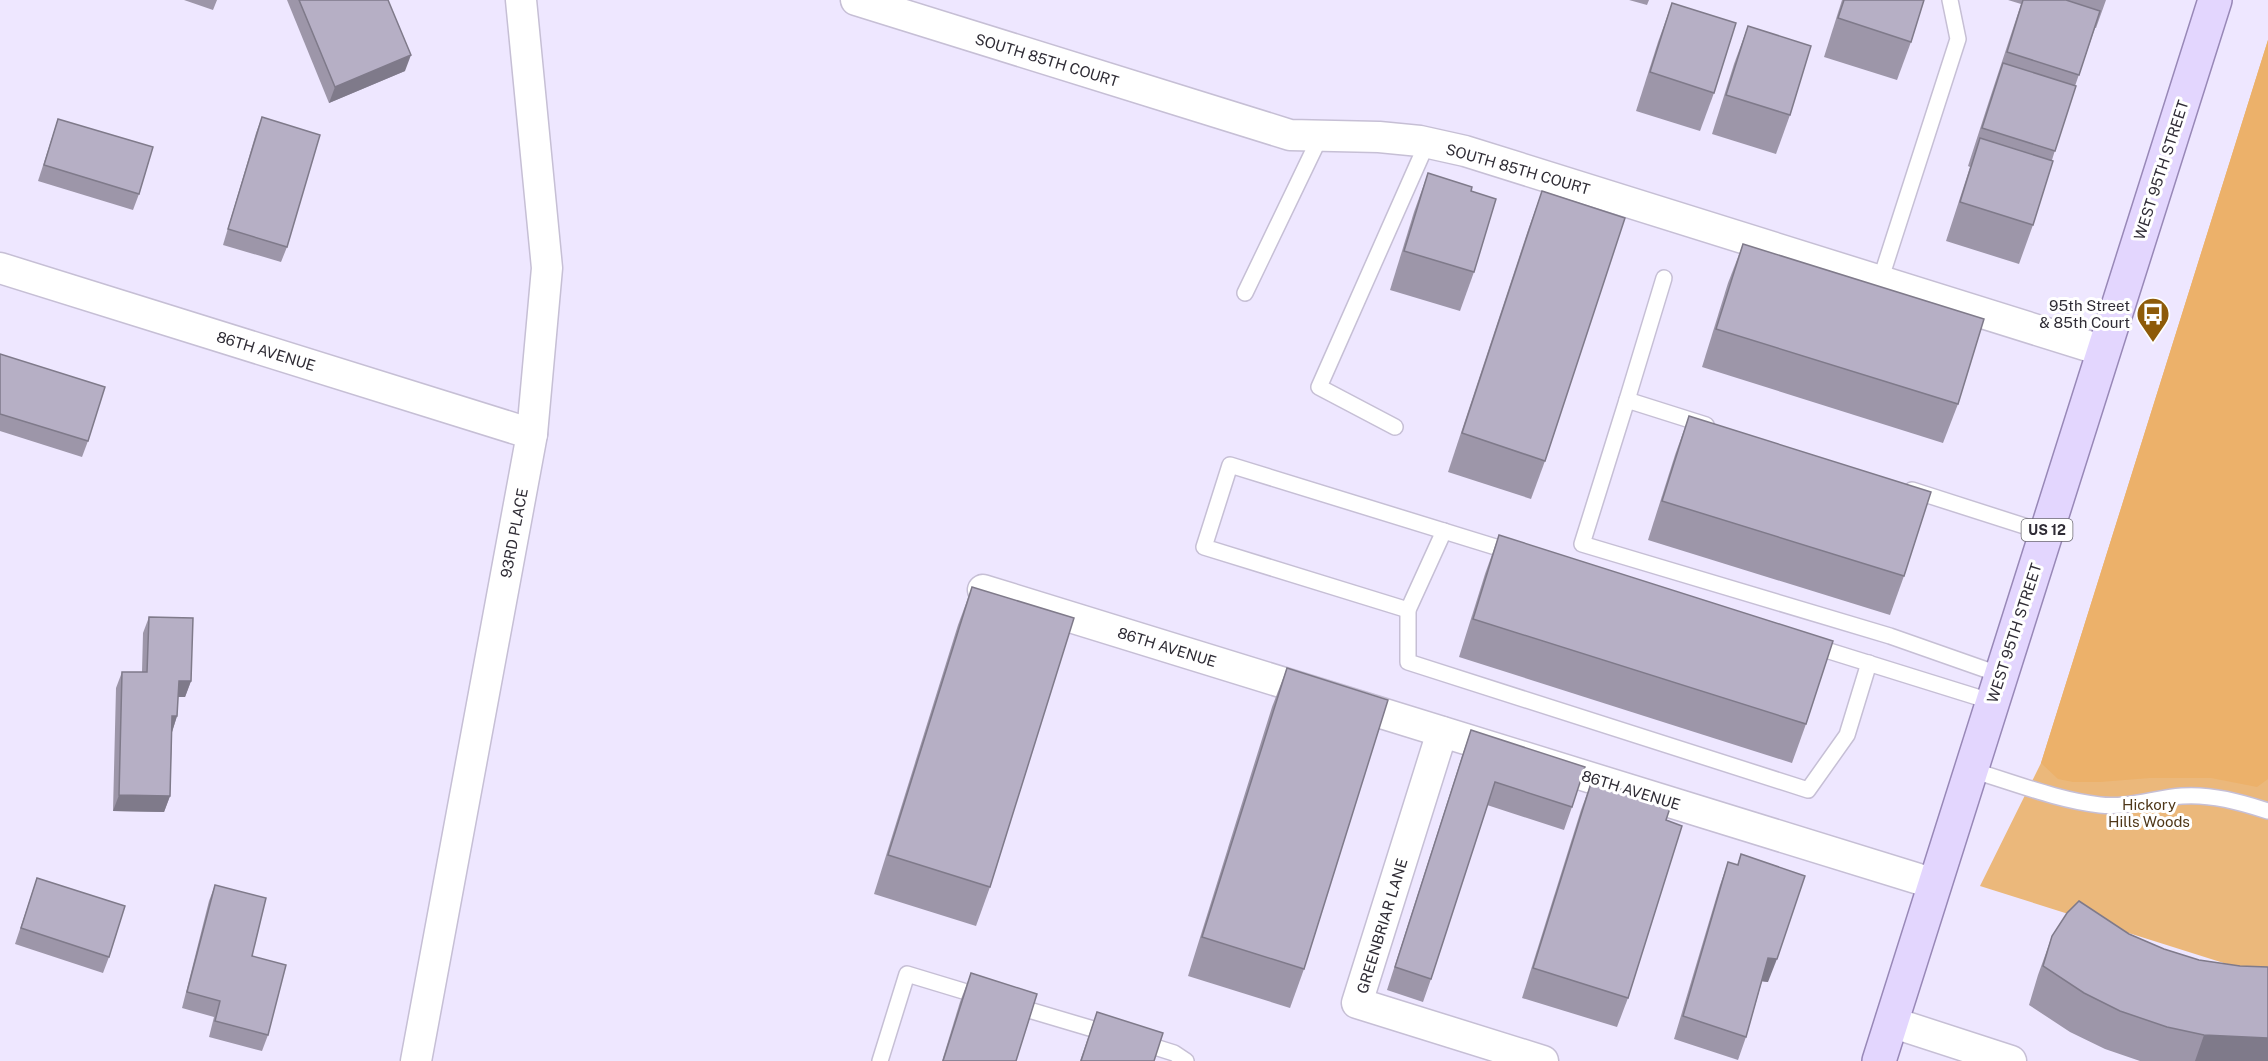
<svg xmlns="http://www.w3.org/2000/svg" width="2268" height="1061" font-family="'Public Sans',sans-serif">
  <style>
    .green { fill: #ebb87b }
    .forest { fill: #ecb16a }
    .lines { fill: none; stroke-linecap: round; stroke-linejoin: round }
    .lane-casing { stroke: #c6bfd5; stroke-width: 18 }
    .street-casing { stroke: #c6bfd5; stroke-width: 33 }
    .primary-casing { stroke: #9888b7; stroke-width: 36 }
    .lane { stroke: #fff; stroke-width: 15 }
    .street { stroke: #fff; stroke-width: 30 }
    .primary { stroke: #e3d6fe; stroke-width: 33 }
    .wall { fill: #9d96a9 }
    .shaded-wall { fill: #7f7a8a }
    .building { fill: #b6afc5; stroke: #7f7a8a; stroke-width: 1.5 }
    .labels { text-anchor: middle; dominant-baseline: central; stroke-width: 6; stroke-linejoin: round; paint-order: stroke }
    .shield { fill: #fff; stroke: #6d6b72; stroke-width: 1.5 }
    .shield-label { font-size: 14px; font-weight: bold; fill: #2f2c35 }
    .street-label { font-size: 15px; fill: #2f2c35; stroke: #fff }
    .poi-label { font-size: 15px; fill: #2f2c35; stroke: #fff; text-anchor: end }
    .park-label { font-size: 15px; fill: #4e3617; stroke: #fff }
  </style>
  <rect width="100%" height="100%" fill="#eee7ff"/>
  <path class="green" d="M 2268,40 L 2268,977 L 1980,886 L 2041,763 Z"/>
  <path class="forest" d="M 2268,40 L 2268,779 L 2257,787 L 2211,778 L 2150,778 L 2100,782 L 2073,782 L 2058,779 L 2041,763 Z"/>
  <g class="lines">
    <defs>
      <g id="lane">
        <path d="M 1880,281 L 1958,39 L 1950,0"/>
        <path d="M 1245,293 L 1320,137"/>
        <path d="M 1627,400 L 1664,278"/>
        <path d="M 1706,425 L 1627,400 L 1582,544 L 1890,636 L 2001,675"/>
        <path d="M 1395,427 L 1319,387 L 1427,143"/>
        <path d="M 1912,490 L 2046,533"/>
        <path d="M 1444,531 L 1408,610 L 1408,662 L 1808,790 L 1847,735 L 1869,663"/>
        <path d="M 1408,610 L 1204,547 L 1230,465 L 1515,553"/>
        <path d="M 1810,645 L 1993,702"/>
        <path d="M 1971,770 C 2013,782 2056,800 2100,805 C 2128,808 2155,798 2182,796 C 2212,794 2240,802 2268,811"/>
        <path d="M 1012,1005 L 1110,1034"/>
        <path d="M 1139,1042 L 1174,1053 L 1186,1061"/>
        <path d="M 880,1061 L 907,974 L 983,997"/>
      </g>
      <g id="street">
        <path d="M 856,0 L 1290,135 L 1379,137 L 1420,141 L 1465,151 L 2104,351"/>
        <path d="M 0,268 L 532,434"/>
        <path d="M 983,590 L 1935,884"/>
        <path d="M 1442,732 L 1357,1003 L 1543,1061"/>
        <path d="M 1891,1022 L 2011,1061"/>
        <path d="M 416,1061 L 532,434 L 547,268 L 521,0"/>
      </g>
      <path id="primary" d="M 1879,1061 L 2215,0"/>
    </defs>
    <use href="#lane" class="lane-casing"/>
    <use href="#street" class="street-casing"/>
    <use href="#primary" class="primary-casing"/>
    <use href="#lane" class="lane"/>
    <use href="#street" class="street"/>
    <use href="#primary" class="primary"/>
  </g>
  <g class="wall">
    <path d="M 184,0 L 217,0 L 213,10 Z"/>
    <path d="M 287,0 L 388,0 L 405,71 L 329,103 Z"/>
    <path d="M 1629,0 L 1649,0 L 1647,5 Z"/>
    <path d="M 1842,0 L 1924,0 L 1911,42 L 1897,80 L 1824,57 Z"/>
    <path d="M 2008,0 L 2106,0 L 2096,28 L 2095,28 L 2075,86 L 2052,160 L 2033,225 L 2019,264 L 1946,241 L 1970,167 L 1968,166 L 1989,101 L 2021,4 Z"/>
    <path d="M 1672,3 L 1714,93 L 1700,131 L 1636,111 L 1658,42 Z"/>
    <path d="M 1748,26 L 1790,115 L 1776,154 L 1712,134 L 1734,64 Z"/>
    <path d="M 262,117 L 287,247 L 281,262 L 223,245 L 256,133 Z"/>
    <path d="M 58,119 L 139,194 L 133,210 L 38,181 Z"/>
    <path d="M 1428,173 L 1471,191 L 1474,272 L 1460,311 L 1390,290 L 1414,212 Z"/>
    <path d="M 1542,191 L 1545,461 L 1531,499 L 1448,472 L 1528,230 Z"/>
    <path d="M 1743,244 L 1958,404 L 1943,443 L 1702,367 L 1728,283 Z"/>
    <path d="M 0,354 L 88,441 L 82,457 L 0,431 Z"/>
    <path d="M 1689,416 L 1904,576 L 1890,615 L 1648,540 L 1675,455 Z"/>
    <path d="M 1499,535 L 1806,724 L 1792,763 L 1459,657 L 1485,574 Z"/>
    <path d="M 972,587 L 990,887 L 976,926 L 874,894 L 958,625 Z"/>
    <path d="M 149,617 L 191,681 L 185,697 L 178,697 L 177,716 L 172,732 L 170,796 L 164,812 L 113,811 L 116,688 L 122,672 L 142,672 L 143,633 Z"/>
    <path d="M 1287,668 L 1304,969 L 1290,1008 L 1188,976 L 1272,707 Z"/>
    <path d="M 1471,730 L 1572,807 L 1564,830 L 1487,805 L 1431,979 L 1423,1002 L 1387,990 L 1463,753 Z"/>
    <path d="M 1592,780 L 1628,998 L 1617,1027 L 1522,998 L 1581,810 Z"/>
    <path d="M 1741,854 L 1768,982 L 1762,981 L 1746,1037 L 1738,1060 L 1674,1039 L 1720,885 L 1728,862 L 1737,865 Z"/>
    <path d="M 37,878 L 109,957 L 103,973 L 15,944 Z"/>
    <path d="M 215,885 L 252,956 L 268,1035 L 262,1051 L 209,1037 L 214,1017 L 182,1008 L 209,901 Z"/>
    <path d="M 2129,934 L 2164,949 L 2199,960 L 2240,966 L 2268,1061 L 2140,1061 L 2105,1049 L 2070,1032 L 2029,1005 L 2038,975 L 2052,936 Z"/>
    <path d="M 971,973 L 1016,1061 L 942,1061 L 960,1002 Z"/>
    <path d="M 1097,1012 L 1154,1061 L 1080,1061 Z"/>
  </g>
  <g class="shaded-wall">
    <path d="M 411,55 L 405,71 L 329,103 L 335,87 Z"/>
    <path d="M 179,681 L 191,681 L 185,697 L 173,697 Z"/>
    <path d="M 172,716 L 177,716 L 172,732 Z"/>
    <path d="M 119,795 L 170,796 L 164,812 L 113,811 Z"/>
    <path d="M 1768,958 L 1777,959 L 1768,982 L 1759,981 Z"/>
    <path d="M 2204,1035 L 2268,1038 L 2268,1061 L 2195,1061 Z"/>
  </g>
  <g class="building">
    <path d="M 299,0 L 388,0 L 411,55 L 335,87 Z"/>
    <path d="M 1844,0 L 1924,0 L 1911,42 L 1838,18 Z"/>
    <path d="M 2023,0 L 2066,0 L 2100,11 L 2079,75 L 2007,52 Z"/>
    <path d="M 1672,3 L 1736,23 L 1714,93 L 1650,72 Z"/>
    <path d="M 1748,26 L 1811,46 L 1790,115 L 1726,95 Z"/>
    <path d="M 2003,63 L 2076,86 L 2055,151 L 1982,128 Z"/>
    <path d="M 262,117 L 320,135 L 287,247 L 228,229 Z"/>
    <path d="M 58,119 L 153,147 L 139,194 L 44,165 Z"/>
    <path d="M 1980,138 L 2053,161 L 2033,225 L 1960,202 Z"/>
    <path d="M 1428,173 L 1472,187 L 1471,191 L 1496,199 L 1474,272 L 1404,251 Z"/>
    <path d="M 1542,191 L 1625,218 L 1545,461 L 1462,433 Z"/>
    <path d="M 1743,244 L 1984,319 L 1958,404 L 1716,329 Z"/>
    <path d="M 0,354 L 105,387 L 88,441 L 0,414 Z"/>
    <path d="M 1689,416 L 1931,492 L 1904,576 L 1662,501 Z"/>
    <path d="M 1499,535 L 1833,641 L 1806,724 L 1473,619 Z"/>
    <path d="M 972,587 L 1074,618 L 990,887 L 888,855 Z"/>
    <path d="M 149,617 L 193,618 L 191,681 L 179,681 L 177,716 L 172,716 L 170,796 L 119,795 L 122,672 L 147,672 Z"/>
    <path d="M 1287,668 L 1388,700 L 1304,969 L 1202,937 Z"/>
    <path d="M 1471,730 L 1585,767 L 1572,807 L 1495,782 L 1431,979 L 1395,967 Z"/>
    <path d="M 1592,780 L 1671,805 L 1666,820 L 1682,826 L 1628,998 L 1533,968 Z"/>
    <path d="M 1741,854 L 1805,876 L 1777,959 L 1768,958 L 1746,1037 L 1683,1016 L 1728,862 L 1738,865 Z"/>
    <path d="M 37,878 L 125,906 L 109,957 L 21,928 Z"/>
    <path d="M 215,885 L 266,898 L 252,956 L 286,965 L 268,1035 L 215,1021 L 220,1001 L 187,992 Z"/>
    <path d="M 2079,901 L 2129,934 L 2164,949 L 2199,960 L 2240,966 L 2268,967 L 2268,1038 L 2204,1035 L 2167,1027 L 2120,1011 L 2084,993 L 2043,966 L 2052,936 L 2067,913 Z"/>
    <path d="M 971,973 L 1037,994 L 1016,1061 L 943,1061 Z"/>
    <path d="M 1097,1012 L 1163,1033 L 1154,1061 L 1081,1061 Z"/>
  </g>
  <defs>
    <symbol id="bus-pin" viewBox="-11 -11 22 30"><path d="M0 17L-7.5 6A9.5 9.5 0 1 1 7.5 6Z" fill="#8e5b09" stroke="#fff"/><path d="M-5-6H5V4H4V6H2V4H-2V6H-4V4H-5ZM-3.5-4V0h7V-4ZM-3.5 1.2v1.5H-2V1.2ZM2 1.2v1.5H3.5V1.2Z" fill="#fff"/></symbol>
  </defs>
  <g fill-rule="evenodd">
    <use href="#bus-pin" x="2134" y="295" width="38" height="52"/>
  </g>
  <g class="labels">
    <rect class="shield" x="2021.5" y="519" width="51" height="22" rx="4.5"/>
    <g class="shield-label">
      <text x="2047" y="530">US 12</text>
    </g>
    <g class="street-label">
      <text transform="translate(1047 60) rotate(17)">SOUTH 85TH COURT</text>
      <text transform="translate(1518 169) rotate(16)">SOUTH 85TH COURT</text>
      <text transform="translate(2161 170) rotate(-72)">WEST 95TH STREET</text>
      <text transform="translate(266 351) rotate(17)">86TH AVENUE</text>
      <text transform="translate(514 533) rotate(-79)">93RD PLACE</text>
      <text transform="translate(2014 633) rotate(-72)">WEST 95TH STREET</text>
      <text transform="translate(1167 647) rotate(17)">86TH AVENUE</text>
      <text transform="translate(1631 790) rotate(17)">86TH AVENUE</text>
      <text transform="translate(1382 926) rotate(-73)">GREENBRIAR LANE</text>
    </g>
    <g class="poi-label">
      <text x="2130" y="305">95th Street<tspan x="2130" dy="17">&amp; 85th Court</tspan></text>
    </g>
    <g class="park-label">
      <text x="2149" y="804">Hickory<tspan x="2149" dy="17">Hills Woods</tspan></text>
    </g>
  </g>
</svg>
